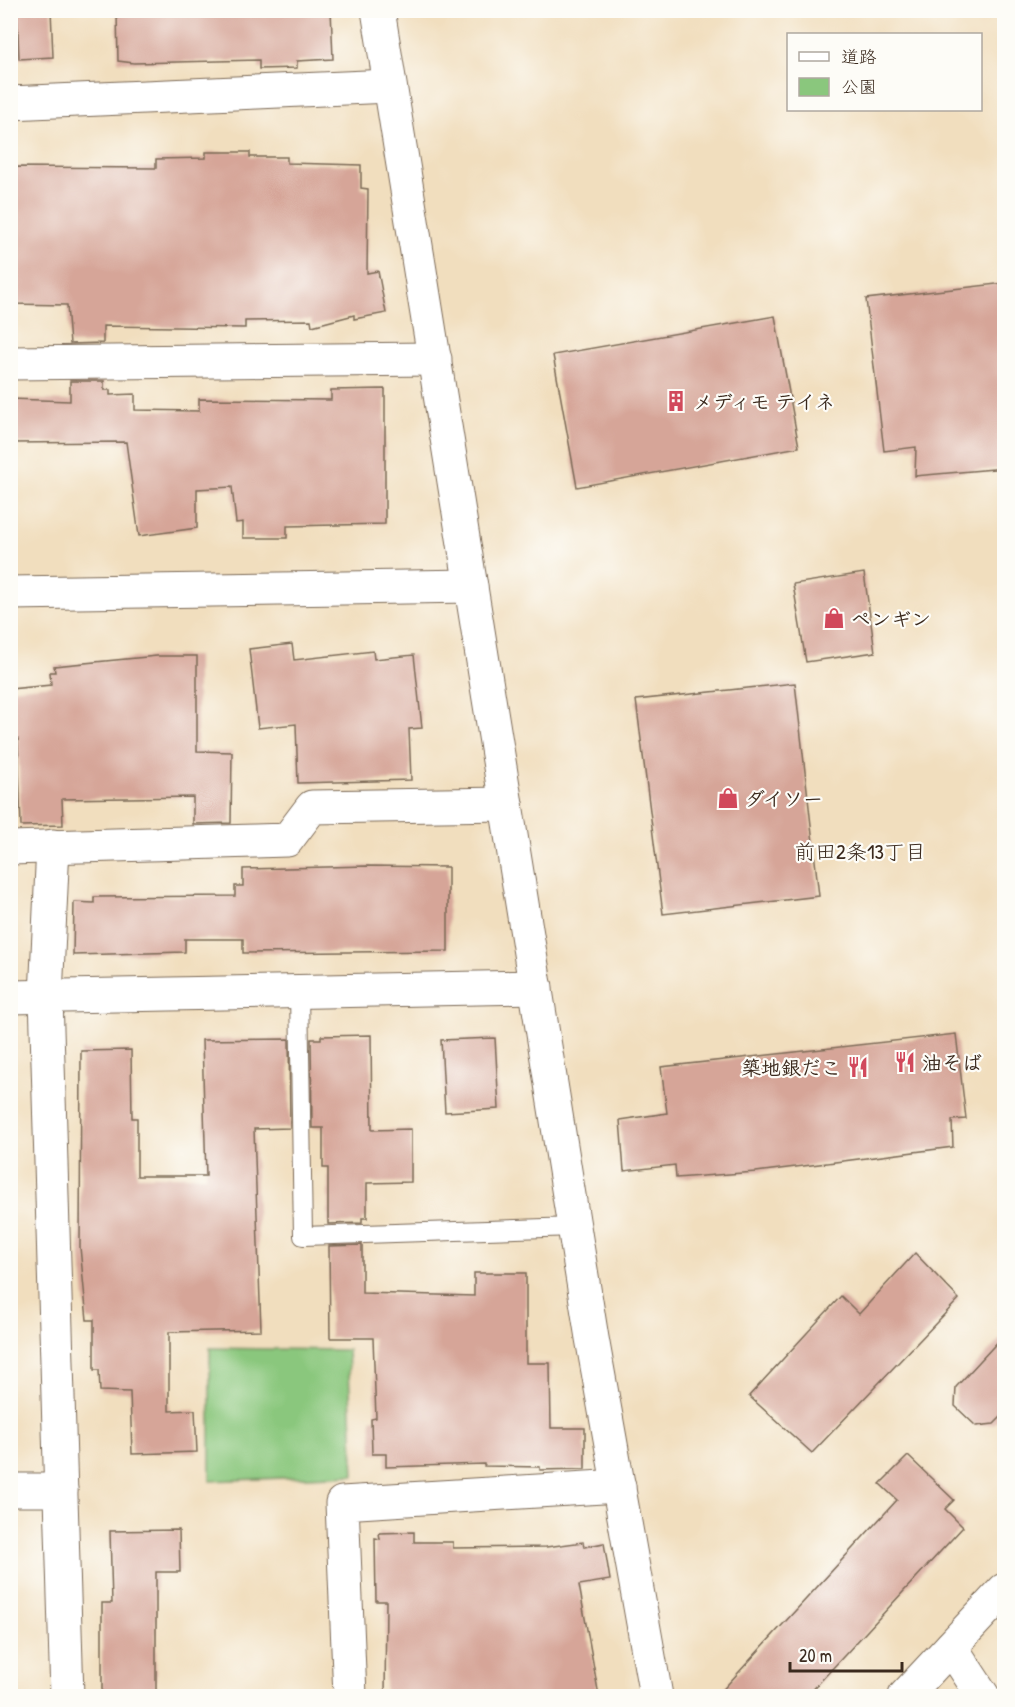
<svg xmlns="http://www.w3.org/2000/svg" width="1015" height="1707" font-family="'Patrick Hand','Klee One',sans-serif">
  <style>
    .green { fill: #8ac77d; stroke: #62784e; stroke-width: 1.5 }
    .building { fill: #d6a598 }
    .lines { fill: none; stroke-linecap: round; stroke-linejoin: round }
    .lane-casing { stroke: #7b6956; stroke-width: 20 }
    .street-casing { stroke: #7b6956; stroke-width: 35 }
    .secondary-casing { stroke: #7b6956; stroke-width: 35 }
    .lane { stroke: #fff; stroke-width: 18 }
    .street { stroke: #fff; stroke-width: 33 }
    .secondary { stroke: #fff; stroke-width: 33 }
    .labels { text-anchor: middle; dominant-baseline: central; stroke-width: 4.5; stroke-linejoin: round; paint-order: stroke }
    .poi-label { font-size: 20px; font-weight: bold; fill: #3b2a1e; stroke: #fdfcf7; text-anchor: start }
    .neighbourhood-label { font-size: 21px; fill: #3b2a1e; stroke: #fdfcf7 }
  </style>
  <rect width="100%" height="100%" fill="#fdfcf7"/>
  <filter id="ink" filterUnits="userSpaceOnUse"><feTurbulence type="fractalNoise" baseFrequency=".0167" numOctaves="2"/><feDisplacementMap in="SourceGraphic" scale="12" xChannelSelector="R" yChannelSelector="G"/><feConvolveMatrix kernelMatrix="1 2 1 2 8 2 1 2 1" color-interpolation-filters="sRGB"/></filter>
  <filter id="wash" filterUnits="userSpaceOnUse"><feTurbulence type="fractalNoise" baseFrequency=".008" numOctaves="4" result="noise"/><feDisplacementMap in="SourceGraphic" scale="24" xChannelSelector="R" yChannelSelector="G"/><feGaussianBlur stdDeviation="1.35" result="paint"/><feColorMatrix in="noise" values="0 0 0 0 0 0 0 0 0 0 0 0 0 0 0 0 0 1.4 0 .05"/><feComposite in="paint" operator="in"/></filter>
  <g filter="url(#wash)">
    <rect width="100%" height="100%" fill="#f1debe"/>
    <path class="green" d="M 210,1348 L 348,1350 L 354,1475 L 210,1481 Z"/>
    <g id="blocks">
      <g class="building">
        <path d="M 17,10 L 51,10 L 53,57 L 19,59 Z"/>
        <path d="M 133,10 L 331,10 L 333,59 L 297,61 L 297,68 L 259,69 L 259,60 L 134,63 L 118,61 L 117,13 Z"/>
        <path d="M 206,152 L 250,152 L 250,157 L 287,157 L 287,163 L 361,165 L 361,188 L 368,189 L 367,273 L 378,271 L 386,313 L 354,319 L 354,315 L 312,326 L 311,320 L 245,321 L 245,328 L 103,326 L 103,343 L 70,344 L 67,305 L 10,304 L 10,167 L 156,168 L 156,159 L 206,158 Z"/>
        <path d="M 1005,283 L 1005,468 L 915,476 L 916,447 L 884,451 L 866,299 Z"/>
        <path d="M 775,316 L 799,447 L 577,487 L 553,355 Z"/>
        <path d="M 70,381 L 104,381 L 104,390 L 110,390 L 110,395 L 135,394 L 135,410 L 199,411 L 199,399 L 331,400 L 331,390 L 385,389 L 385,524 L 287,526 L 287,538 L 243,538 L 243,522 L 236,523 L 232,487 L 197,489 L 197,528 L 139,536 L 126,442 L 10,443 L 10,399 L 70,401 Z"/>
        <path d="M 864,573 L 875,652 L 806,662 L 793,584 Z"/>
        <path d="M 292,644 L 294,660 L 373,651 L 374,659 L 414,655 L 422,728 L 409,729 L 411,780 L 298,783 L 296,724 L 258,728 L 249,649 Z"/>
        <path d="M 157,656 L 197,656 L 197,751 L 232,752 L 231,823 L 193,824 L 193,797 L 62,799 L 63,825 L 21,826 L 18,739 L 10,739 L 10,689 L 51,685 L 50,672 L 55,672 L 54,666 Z"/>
        <path d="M 795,683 L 819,896 L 663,914 L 636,700 Z"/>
        <path d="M 367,866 L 448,867 L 448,951 L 243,953 L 243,939 L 185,939 L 185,952 L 73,955 L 74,902 L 94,903 L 94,897 L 235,896 L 235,886 L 243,886 L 243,869 Z"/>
        <path d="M 956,1034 L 966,1119 L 952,1120 L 953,1147 L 756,1172 L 676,1178 L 675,1165 L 624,1171 L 620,1120 L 667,1113 L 661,1067 Z"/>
        <path d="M 371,1035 L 372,1130 L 411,1129 L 411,1182 L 367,1183 L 367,1218 L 362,1218 L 362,1223 L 328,1224 L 328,1168 L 323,1168 L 323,1128 L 312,1128 L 311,1039 L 321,1039 L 321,1036 Z"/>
        <path d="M 495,1038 L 499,1109 L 445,1112 L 441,1040 Z"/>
        <path d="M 289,1039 L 290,1128 L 254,1129 L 261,1330 L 169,1332 L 169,1411 L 195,1410 L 197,1452 L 132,1454 L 130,1392 L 100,1391 L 99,1370 L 94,1370 L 94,1320 L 87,1320 L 80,1247 L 81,1051 L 131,1050 L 132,1118 L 137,1118 L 137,1176 L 206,1176 L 202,1040 Z"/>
        <path d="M 362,1245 L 362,1293 L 474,1296 L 474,1273 L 526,1273 L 526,1363 L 550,1363 L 551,1428 L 585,1428 L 585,1469 L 540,1470 L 540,1467 L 484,1466 L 484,1464 L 386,1467 L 386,1454 L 372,1454 L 371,1419 L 376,1418 L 373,1338 L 330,1338 L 329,1246 Z"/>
        <path d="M 915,1253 L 959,1299 L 812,1453 L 749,1396 L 841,1296 L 859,1314 Z"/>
        <path d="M 1005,1334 L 1005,1413 L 994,1424 L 976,1426 L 955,1406 L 956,1387 Z"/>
        <path d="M 908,1456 L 954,1500 L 945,1509 L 963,1527 L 807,1696 L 717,1696 L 897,1500 L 880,1484 Z"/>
        <path d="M 179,1530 L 180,1572 L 156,1572 L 156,1696 L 102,1696 L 102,1603 L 112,1603 L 110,1531 Z"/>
        <path d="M 414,1532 L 414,1542 L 453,1542 L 453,1548 L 546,1547 L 583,1542 L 584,1547 L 604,1543 L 610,1580 L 579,1585 L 599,1696 L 385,1696 L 386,1601 L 376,1601 L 375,1538 L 380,1539 L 379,1533 Z"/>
      </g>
    </g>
  </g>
  <g filter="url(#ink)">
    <use href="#blocks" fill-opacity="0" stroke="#7b6956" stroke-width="1.5"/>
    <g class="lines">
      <defs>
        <path id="lane" d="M 299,991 L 303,1236 L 574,1227"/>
        <g id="street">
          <path d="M 378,10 L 592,1338 L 656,1696"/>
          <path d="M 10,103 L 389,86"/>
          <path d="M 10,363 L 435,359"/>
          <path d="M 10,593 L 471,586"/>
          <path d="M 53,846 L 46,996 L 67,1696"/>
          <path d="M 10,848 L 287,840 L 312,807 L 506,804"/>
          <path d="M 10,997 L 536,987"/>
          <path d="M 10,1490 L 61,1490"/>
          <path d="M 350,1696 L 342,1503 L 619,1486"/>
        </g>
        <g id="secondary">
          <path d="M 951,1647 L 983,1696"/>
          <path d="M 905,1696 L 1004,1590"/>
        </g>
      </defs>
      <use href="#lane" class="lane-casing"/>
      <use href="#street" class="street-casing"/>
      <use href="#secondary" class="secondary-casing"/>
      <use href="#lane" class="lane"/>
      <use href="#street" class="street"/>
      <use href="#secondary" class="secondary"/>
    </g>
  </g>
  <defs>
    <symbol id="building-bare" viewBox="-9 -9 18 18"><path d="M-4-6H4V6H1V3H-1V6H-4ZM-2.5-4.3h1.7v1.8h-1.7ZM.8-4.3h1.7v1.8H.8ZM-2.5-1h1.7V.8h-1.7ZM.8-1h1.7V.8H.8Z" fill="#d1495b" stroke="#fdfcf7" stroke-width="2.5" paint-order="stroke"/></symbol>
    <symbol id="shop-bare" viewBox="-9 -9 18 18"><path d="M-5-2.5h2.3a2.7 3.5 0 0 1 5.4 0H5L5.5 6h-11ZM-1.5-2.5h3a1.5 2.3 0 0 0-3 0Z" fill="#d1495b" stroke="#fdfcf7" stroke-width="2.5" paint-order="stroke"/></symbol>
    <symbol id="restaurant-bare" viewBox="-9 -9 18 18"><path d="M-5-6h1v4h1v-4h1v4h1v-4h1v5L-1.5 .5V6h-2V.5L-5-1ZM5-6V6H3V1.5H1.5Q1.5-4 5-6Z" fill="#d1495b" stroke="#fdfcf7" stroke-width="2.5" paint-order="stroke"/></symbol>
  </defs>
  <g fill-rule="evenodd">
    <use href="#building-bare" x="661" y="386" width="30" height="30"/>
    <use href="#shop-bare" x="819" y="603" width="30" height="30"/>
    <use href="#shop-bare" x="713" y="783" width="30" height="30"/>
    <use href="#restaurant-bare" x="890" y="1047" width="30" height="30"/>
    <use href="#restaurant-bare" x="843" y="1052" width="30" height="30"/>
  </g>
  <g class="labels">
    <g class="poi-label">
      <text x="693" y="401">メディモ テイネ</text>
      <text x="851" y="618">ペンギン</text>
      <text x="745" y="798">ダイソー</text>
      <text x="922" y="1062">油そば</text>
      <text x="841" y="1067" text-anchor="end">築地銀だこ</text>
    </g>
    <g class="neighbourhood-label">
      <text x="860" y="851">前田2条13丁目</text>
    </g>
  </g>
  <rect width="1015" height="1707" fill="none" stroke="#fdfcf7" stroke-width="36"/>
  <rect x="787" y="33" width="195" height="78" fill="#fdfcf7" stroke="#afa8a0" stroke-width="1.5"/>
  <rect x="799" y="52" width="30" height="9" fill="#ffffff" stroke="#afa8a0" stroke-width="1.5"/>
  <text x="841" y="63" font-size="18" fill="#3b2a1e">道路</text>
  <rect x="799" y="78" width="30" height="18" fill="#8ac77d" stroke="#afa8a0" stroke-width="1.5"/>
  <text x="841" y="93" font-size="18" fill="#3b2a1e">公園</text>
  <path d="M790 1662v9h112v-9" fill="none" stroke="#3b2a1e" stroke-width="3"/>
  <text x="799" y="1662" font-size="18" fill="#3b2a1e" stroke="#fdfcf7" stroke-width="4.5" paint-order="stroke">20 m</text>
</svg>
